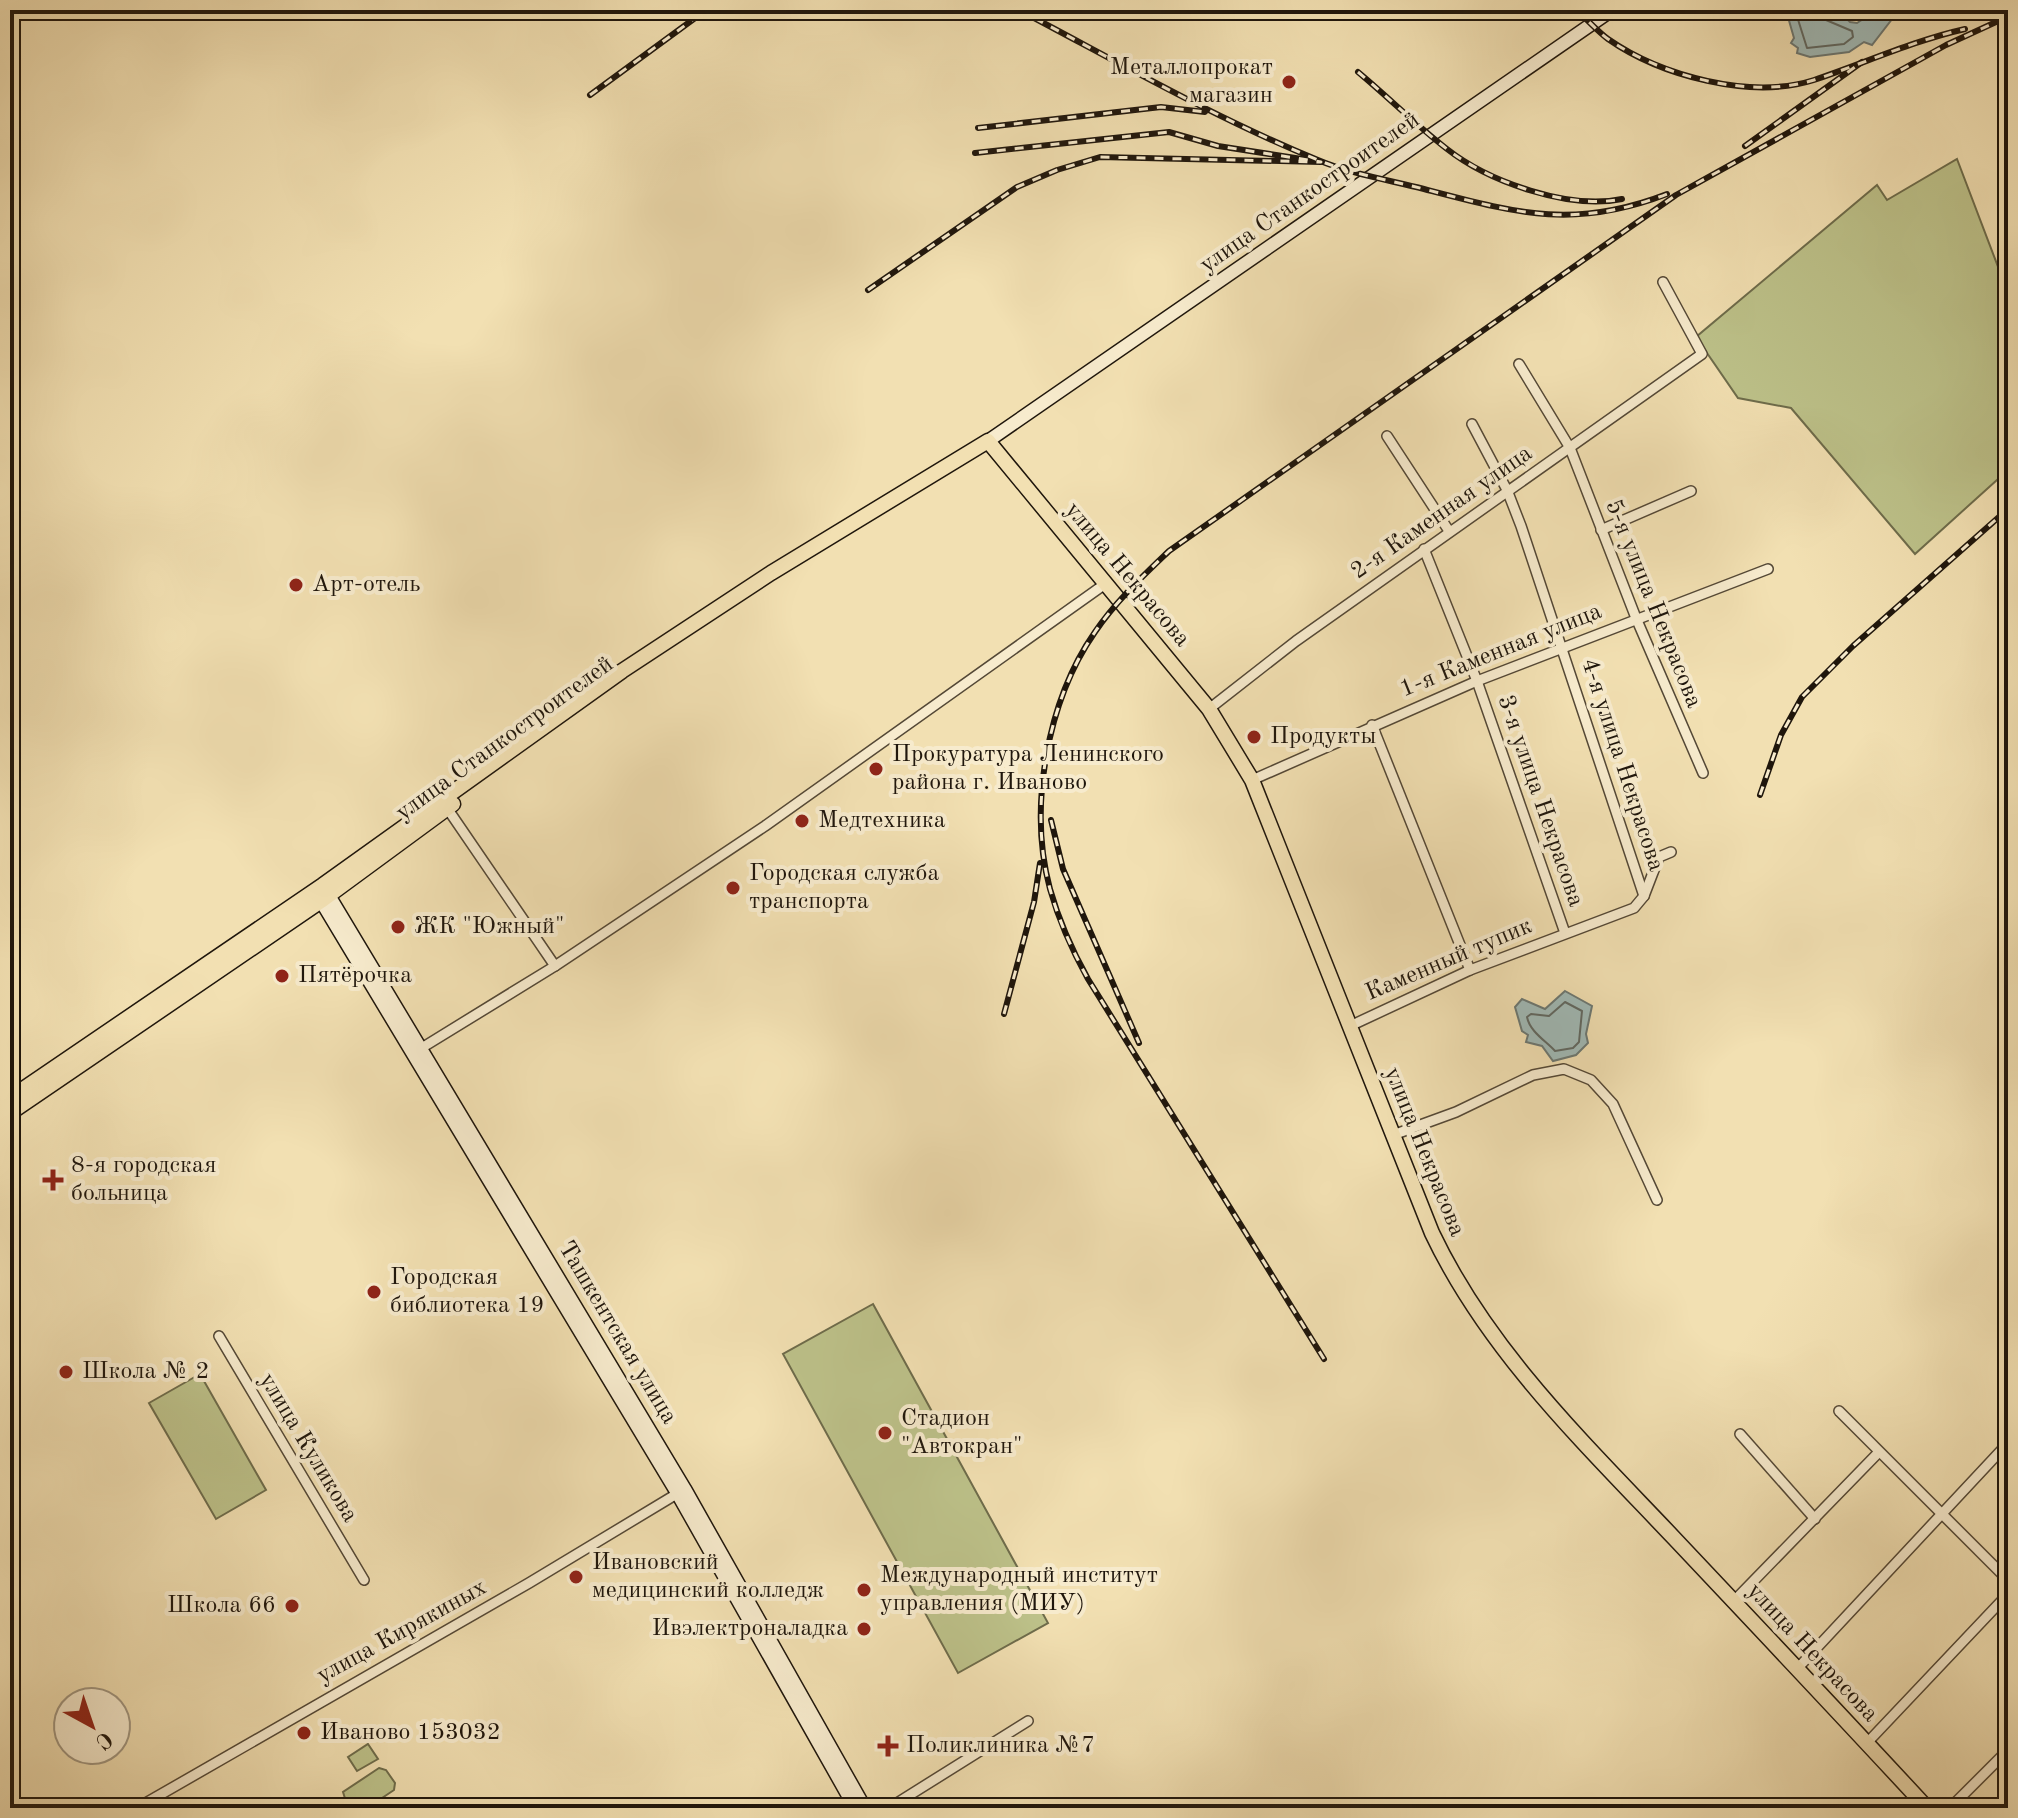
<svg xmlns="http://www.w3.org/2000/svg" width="2018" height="1818" font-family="'Old Standard TT',serif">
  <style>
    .green { fill: #bdc28a; stroke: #6e6c4b; stroke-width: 2 }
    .water { fill: #a0bab7; stroke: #6c7873; stroke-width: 2 }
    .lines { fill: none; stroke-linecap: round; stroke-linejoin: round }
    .shore { stroke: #606862; stroke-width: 2 }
    .minor-casing { stroke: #544836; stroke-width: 12 }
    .secondary-casing { stroke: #1f160c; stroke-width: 15 }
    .primary-casing { stroke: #1f160c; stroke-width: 17 }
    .minor { stroke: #f7ebcd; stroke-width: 9 }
    .secondary { stroke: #f7ebcd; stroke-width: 12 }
    .primary { stroke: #f2e0b2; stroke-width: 14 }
    .rail-casing { stroke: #1f160c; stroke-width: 6 }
    .rail { stroke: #f7ebcd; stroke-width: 3; stroke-dasharray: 9; stroke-linecap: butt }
    .poi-dot { fill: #8f2418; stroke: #f7ebcd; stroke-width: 3 }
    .labels { text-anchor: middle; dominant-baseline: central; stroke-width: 8; stroke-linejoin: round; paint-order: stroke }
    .poi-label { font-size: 24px; fill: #1f160c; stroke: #f7ebcd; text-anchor: start }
    .street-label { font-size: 24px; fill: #1f160c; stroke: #f7ebcd }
  </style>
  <rect width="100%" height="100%" fill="#f2e0b2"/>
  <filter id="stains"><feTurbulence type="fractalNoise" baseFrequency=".0025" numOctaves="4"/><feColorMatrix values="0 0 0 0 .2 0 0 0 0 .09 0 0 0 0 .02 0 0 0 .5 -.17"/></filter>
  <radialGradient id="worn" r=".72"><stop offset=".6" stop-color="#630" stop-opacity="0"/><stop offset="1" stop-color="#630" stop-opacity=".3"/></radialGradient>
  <g class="green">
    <path d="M 1957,159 L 2008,293 L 2008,470 L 1915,554 L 1791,408 L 1738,398 L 1696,337 L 1877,185 L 1887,200 Z"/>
    <path d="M 873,1304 L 1048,1623 L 958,1673 L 783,1354 Z"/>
    <path d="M 200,1374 L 266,1490 L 216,1519 L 149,1403 Z"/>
    <path d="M 368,1744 L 378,1759 L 357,1771 L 348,1757 Z"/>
    <path d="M 379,1768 L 386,1770 L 395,1783 L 394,1790 L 367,1808 L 348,1808 L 343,1792 Z"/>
  </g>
  <g class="water">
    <path d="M 1786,10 L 1842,14 L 1850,22 L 1857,23 L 1877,10 L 1899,10 L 1872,45 L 1864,42 L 1849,52 L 1810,57 L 1797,53 L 1798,48 L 1791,43 L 1794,38 Z"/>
    <path d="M 1565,991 L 1592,1006 L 1586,1034 L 1588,1043 L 1576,1055 L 1553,1061 L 1542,1046 L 1526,1042 L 1528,1035 L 1522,1031 L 1515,1007 L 1522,999 L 1545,1009 Z"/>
  </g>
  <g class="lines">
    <g class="shore">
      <path d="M 1795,10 L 1807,48 L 1844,44 L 1853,37 L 1852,31 L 1826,20 L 1822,10"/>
      <path d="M 1565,1002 L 1582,1011 L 1579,1042 L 1573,1048 L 1555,1051 C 1546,1041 1530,1032 1527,1017 L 1531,1014 L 1549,1016 Z"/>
    </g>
    <defs>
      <g id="minor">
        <path d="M 1519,364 L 1570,448 L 1636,618 L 1703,773"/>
        <path d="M 1472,424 L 1507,490 L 1521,526 L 1644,896"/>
        <path d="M 1387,436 L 1449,531"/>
        <path d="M 1601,530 L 1691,491"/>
        <path d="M 1424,549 L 1477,681 L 1565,933"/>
        <path d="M 1209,709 L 1296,641 L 1702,354 L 1663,282"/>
        <path d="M 1372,725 L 1470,970"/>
        <path d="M 1252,780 L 1477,681 L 1768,569"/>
        <path d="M 447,808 L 555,966"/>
        <path d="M 1350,1026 L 1470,970 L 1634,908 L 1644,896 L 1659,857 L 1671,852"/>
        <path d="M 420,1049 L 555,966 L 765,826 L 1105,584"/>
        <path d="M 1393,1135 L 1456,1112 L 1533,1075 L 1564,1069 L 1591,1080 L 1613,1104 L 1657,1200"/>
        <path d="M 219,1336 L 364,1580"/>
        <path d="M 1839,1411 L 2008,1580"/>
        <path d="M 1740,1434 L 1815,1519"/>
        <path d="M 1734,1601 L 1878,1453"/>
        <path d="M 1797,1669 L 2008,1443"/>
        <path d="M 1866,1744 L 2008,1594"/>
        <path d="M 137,1808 L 529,1583 L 680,1492"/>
        <path d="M 889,1808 L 1028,1721"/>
        <path d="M 1950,1808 L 2008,1750"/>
      </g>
      <g id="secondary">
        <path d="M 988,441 L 1612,10"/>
        <path d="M 324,887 L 685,1489 L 865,1808"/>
        <path d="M 316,893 L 677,1493 L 855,1808"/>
      </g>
      <g id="primary">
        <path d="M 10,1098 L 323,885 L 622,671 L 771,573 L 988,441 L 1209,709 L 1252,780 L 1432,1233 C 1488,1351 1584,1443 1673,1537 C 1758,1627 1843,1717 1927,1808"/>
        <path d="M 10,1113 L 321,901 L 453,804"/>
      </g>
    </defs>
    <use href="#minor" class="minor-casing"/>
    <use href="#secondary" class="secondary-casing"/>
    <use href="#primary" class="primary-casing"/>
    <use href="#minor" class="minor"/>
    <use href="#secondary" class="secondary"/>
    <use href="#primary" class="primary"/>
    <defs>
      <g id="rail">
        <path d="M 1019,10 C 1118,62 1215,118 1318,160 C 1351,174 1389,180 1424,189 C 1516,213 1574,230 1667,194"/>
        <path d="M 1576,10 C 1587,19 1597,31 1608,39 C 1661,76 1751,100 1814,80 C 1865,63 1912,41 1965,29"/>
        <path d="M 1358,72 C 1388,97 1416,125 1447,149 C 1489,182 1569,210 1622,199"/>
        <path d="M 590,95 L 706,10"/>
        <path d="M 978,128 L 1161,107 L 1205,112"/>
        <path d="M 1745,146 L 1862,62"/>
        <path d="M 868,290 L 1017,187 L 1057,170 L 1100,157 L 1321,162 L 1218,146 L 1169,132 L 975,153"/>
        <path d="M 1760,795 L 1781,735 L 1802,697 L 1853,646 L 2008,509"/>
        <path d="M 1051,820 L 1063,869 L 1139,1043"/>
        <path d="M 1004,1014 L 1034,902 L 1040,863"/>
        <path d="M 1324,1359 L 1088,979 C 1072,950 1059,921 1050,889 C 1028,808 1047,701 1095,632 C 1116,601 1143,576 1169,551 L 1676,195 L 1946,45 L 1996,22 L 2008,21"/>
      </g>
    </defs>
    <use href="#rail" class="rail-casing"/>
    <use href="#rail" class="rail"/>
  </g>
  <g class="poi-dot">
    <circle cx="1289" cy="82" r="8"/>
    <circle cx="296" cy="585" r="8"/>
    <circle cx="1254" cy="737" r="8"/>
    <circle cx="876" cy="769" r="8"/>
    <circle cx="802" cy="821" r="8"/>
    <circle cx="733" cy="888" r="8"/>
    <circle cx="398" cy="927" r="8"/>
    <circle cx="282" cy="976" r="8"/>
    <path d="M49 1168h8v8h8v8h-8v8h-8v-8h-8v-8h8z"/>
    <circle cx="374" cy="1292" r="8"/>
    <circle cx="66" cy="1372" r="8"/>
    <circle cx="885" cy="1433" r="8"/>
    <circle cx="576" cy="1577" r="8"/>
    <circle cx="864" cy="1590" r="8"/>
    <circle cx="292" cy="1606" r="8"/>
    <circle cx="864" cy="1629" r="8"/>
    <circle cx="304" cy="1733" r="8"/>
    <path d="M884 1734h8v8h8v8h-8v8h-8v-8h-8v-8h8z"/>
  </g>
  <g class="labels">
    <g class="poi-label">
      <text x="1273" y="68" text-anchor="end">Металлопрокат<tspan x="1273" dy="28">магазин</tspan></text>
      <text x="312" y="585">Арт-отель</text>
      <text x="1270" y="737">Продукты</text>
      <text x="892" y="755">Прокуратура Ленинского<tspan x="892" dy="28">района г. Иваново</tspan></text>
      <text x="818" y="821">Медтехника</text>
      <text x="749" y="874">Городская служба<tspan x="749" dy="28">транспорта</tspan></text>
      <text x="414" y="927">ЖК "Южный"</text>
      <text x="298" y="976">Пятёрочка</text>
      <text x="71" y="1166">8-я городская<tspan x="71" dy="28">больница</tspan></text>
      <text x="390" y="1278">Городская<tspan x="390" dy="28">библиотека 19</tspan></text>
      <text x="82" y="1372">Школа № 2</text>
      <text x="901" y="1419">Стадион<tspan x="901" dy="28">"Автокран"</tspan></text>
      <text x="592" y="1563">Ивановский<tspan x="592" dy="28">медицинский колледж</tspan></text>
      <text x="880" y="1576">Международный институт<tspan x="880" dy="28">управления (МИУ)</tspan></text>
      <text x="276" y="1606" text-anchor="end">Школа 66</text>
      <text x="848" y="1629" text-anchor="end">Ивэлектроналадка</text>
      <text x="320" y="1733">Иваново 153032</text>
      <text x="906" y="1746">Поликлиника №7</text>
    </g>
    <g class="street-label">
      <text transform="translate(1310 193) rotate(-35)">улица Станкостроителей</text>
      <text transform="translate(1442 513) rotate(-35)">2-я Каменная улица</text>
      <text transform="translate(1127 575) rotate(50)">улица Некрасова</text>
      <text transform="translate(1653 604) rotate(68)">5-я улица Некрасова</text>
      <text transform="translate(1501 651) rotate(-22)">1-я Каменная улица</text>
      <text transform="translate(505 739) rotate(-36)">улица Станкостроителей</text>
      <text transform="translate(1622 765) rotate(72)">4-я улица Некрасова</text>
      <text transform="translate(1540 801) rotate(71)">3-я улица Некрасова</text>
      <text transform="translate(1449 960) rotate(-23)">Каменный тупик</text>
      <text transform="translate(1424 1152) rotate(68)">улица Некрасова</text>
      <text transform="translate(617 1333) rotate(59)">Ташкентская улица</text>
      <text transform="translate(308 1448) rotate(59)">улица Куликова</text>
      <text transform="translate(402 1632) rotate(-29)">улица Кирякиных</text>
      <text transform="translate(1812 1653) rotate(47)">улица Некрасова</text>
    </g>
  </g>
  <rect width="2018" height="1818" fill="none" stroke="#f2e0b2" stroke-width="40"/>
  <rect x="12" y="12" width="1994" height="1794" fill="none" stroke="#1f160c" stroke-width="4"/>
  <rect x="20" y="20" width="1978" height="1778" fill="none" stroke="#1f160c" stroke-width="2"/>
  <g transform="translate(92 1726) rotate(140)"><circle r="38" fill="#f7ebcd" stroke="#a19680" stroke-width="2"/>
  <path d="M0-6L14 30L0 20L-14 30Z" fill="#8f2418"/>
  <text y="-12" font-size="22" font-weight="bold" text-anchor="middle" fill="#1f160c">С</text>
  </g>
  <rect width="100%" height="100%" filter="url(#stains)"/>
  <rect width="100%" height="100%" fill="url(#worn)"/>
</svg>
